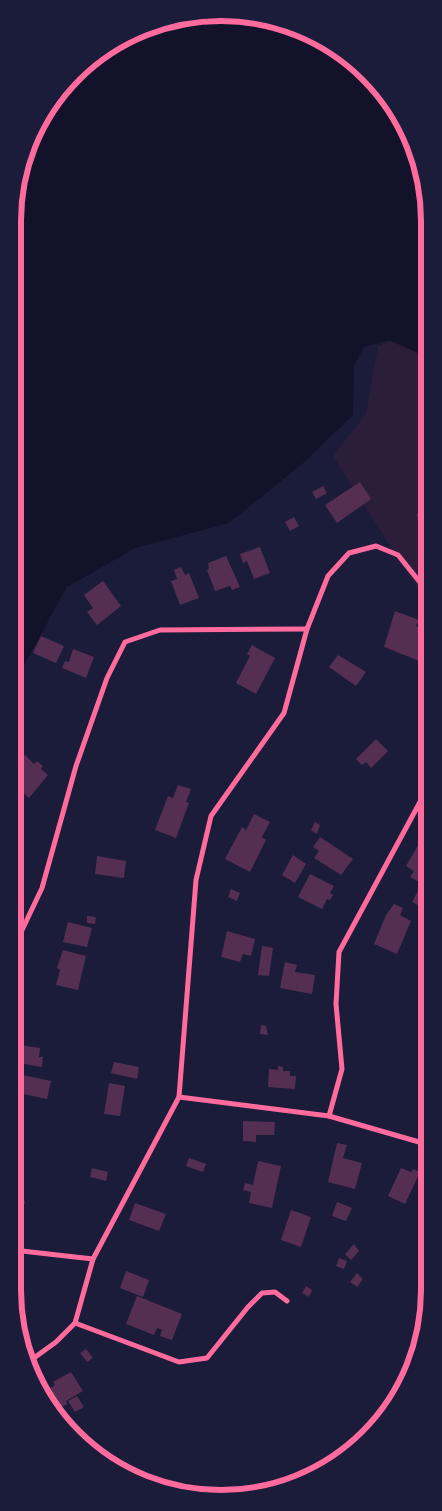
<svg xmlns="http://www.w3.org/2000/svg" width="442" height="1511" font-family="Lato,sans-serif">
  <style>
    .green { fill: #2a1e3b }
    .water { fill: #12122b }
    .building { fill: #542f53 }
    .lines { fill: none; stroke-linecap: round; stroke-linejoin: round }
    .minor { stroke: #ff6b9d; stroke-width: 5 }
    .rim { fill: none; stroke: #ff6b9d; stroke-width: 6 }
  </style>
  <rect width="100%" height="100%" fill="#1b1b3a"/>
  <path class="green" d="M 400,338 L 427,351 L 427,596 L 420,593 L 333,456 L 366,414 L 378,346 Z"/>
  <path class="water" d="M 261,16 L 325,40 L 369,74 L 408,129 L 428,194 L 427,357 L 389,340 L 364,347 L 354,366 L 353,415 L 302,464 L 229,523 L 135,548 L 67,587 L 15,681 L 16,181 L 47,105 L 105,48 L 180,17 Z"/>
  <g class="building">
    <path d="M 360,482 L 371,499 L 337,523 L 325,505 Z"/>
    <path d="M 323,486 L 327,493 L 316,499 L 312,492 Z"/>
    <path d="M 427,509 L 427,533 L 416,515 Z"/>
    <path d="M 294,517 L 299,526 L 290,531 L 285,522 Z"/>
    <path d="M 260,547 L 270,573 L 254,579 L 247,561 L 243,563 L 240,554 Z"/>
    <path d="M 226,556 L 240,587 L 232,590 L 230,586 L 215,591 L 207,570 L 209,569 L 208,563 Z"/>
    <path d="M 181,567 L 185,575 L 189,573 L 199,598 L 180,605 L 171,581 L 177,579 L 174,570 Z"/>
    <path d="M 103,581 L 121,606 L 97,625 L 87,612 L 93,608 L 84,595 Z"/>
    <path d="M 395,611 L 419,620 L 416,626 L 425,630 L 419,647 L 426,650 L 422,662 L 384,647 Z"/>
    <path d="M 41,636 L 64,646 L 56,663 L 33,653 Z"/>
    <path d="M 252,645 L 275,658 L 256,694 L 236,683 L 250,656 L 247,654 Z"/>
    <path d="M 73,649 L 94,657 L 86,678 L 62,668 L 65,661 L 69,662 Z"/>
    <path d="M 338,655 L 366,672 L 356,686 L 329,667 Z"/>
    <path d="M 376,739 L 388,751 L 371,768 L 366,762 L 362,765 L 356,759 Z"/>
    <path d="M 25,755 L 34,764 L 37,761 L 43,766 L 41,769 L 48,775 L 29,798 L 14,785 L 14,768 Z"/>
    <path d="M 178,785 L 191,789 L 186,802 L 189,803 L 176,838 L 155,830 L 168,796 L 173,798 Z"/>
    <path d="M 254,814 L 270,822 L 262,837 L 266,840 L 250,872 L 225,859 L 242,827 L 246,830 Z"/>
    <path d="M 315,822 L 320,825 L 317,834 L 311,830 Z"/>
    <path d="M 424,835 L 427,836 L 426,878 L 423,884 L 410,877 L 414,871 L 406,866 Z"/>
    <path d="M 320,837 L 353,859 L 341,875 L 314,858 L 319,851 L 313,847 Z"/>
    <path d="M 293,855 L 306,864 L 295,883 L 282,875 Z"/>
    <path d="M 97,856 L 126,861 L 124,878 L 95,874 Z"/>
    <path d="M 310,874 L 334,886 L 330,893 L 333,895 L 330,900 L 327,899 L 322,909 L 298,897 Z"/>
    <path d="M 420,887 L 426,889 L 426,909 L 412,902 Z"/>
    <path d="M 231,889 L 240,893 L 237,901 L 228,897 Z"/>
    <path d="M 394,904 L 403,908 L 400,915 L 411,921 L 397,954 L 374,944 L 386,915 Z"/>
    <path d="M 87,916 L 96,917 L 95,924 L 87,923 Z"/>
    <path d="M 68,922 L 92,928 L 87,947 L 63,942 Z"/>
    <path d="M 227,931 L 255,939 L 251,956 L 243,954 L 240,962 L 221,957 Z"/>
    <path d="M 262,946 L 273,948 L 269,976 L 258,975 Z"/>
    <path d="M 63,950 L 86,956 L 78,990 L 56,985 L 60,970 L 57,968 Z"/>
    <path d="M 285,962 L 297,965 L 295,972 L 315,975 L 312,994 L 280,988 Z"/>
    <path d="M 261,1025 L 266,1026 L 268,1035 L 260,1034 Z"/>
    <path d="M 13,1044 L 40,1048 L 39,1057 L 43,1057 L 42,1067 L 13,1062 Z"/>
    <path d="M 114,1062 L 139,1067 L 137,1079 L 111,1073 Z"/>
    <path d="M 278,1066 L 283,1067 L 283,1071 L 290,1071 L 290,1076 L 296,1076 L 295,1089 L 268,1087 L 269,1069 L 278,1070 Z"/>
    <path d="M 13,1073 L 51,1081 L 47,1099 L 13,1092 Z"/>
    <path d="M 109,1083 L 125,1086 L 120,1116 L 104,1114 Z"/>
    <path d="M 243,1121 L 275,1122 L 274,1135 L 256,1135 L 256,1142 L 243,1141 Z"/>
    <path d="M 337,1143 L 347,1145 L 343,1158 L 362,1163 L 355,1189 L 328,1182 Z"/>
    <path d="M 189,1158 L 206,1164 L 203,1172 L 186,1166 Z"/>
    <path d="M 258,1161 L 281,1166 L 272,1208 L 249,1203 L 251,1192 L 243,1190 L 245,1183 L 253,1185 Z"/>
    <path d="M 92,1168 L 108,1172 L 106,1181 L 90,1177 Z"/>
    <path d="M 401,1168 L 411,1172 L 413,1169 L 420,1172 L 405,1204 L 388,1196 Z"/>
    <path d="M 13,1197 L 25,1201 L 21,1220 L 13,1218 Z"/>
    <path d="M 337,1202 L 352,1208 L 346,1221 L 332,1216 Z"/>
    <path d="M 135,1203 L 166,1214 L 159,1231 L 129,1220 Z"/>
    <path d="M 291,1210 L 311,1217 L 301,1247 L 281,1240 Z"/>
    <path d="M 354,1244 L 359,1251 L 351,1260 L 345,1254 Z"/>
    <path d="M 339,1258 L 347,1261 L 344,1269 L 336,1266 Z"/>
    <path d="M 126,1271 L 149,1280 L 143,1297 L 120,1288 Z"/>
    <path d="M 357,1273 L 363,1279 L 357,1287 L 350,1282 Z"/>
    <path d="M 306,1286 L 312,1290 L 309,1297 L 302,1293 Z"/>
    <path d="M 137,1296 L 182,1314 L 172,1340 L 160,1336 L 162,1330 L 157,1328 L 154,1335 L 126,1324 Z"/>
    <path d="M 86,1349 L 93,1358 L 87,1362 L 80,1353 Z"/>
    <path d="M 71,1372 L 83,1391 L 66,1401 L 67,1404 L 55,1411 L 44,1392 L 55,1385 L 53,1382 Z"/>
    <path d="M 77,1396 L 84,1407 L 75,1412 L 68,1401 Z"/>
  </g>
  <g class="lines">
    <g class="minor">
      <path d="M 14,947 L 42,888 L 76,766 L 107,678 L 125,642 L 160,630 L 307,629"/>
      <path d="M 179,1097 L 329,1116 L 426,1144"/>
      <path d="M 329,1116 L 342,1069 L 336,1004 L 339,952 L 427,789"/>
      <path d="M 13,1250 L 93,1259"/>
      <path d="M 75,1323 L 179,1362 L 207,1358 L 248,1307 L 262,1293 L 275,1292 L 287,1301"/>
      <path d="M 27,1363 L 56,1342 L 75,1323 L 93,1259 L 179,1097 L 196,880 L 211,816 L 284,713 L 307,629 L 328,576 L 349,553 L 376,546 L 398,555 L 427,591"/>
    </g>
  </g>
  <path d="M0 0H442V1511H0ZM221 21H221A200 200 0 0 1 421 221V1290A200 200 0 0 1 221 1490H221A200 200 0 0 1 21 1290V221A200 200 0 0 1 221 21Z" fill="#1b1b3a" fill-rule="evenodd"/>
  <path class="rim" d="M221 21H221A200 200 0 0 1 421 221V1290A200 200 0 0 1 221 1490H221A200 200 0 0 1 21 1290V221A200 200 0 0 1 221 21Z"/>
</svg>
